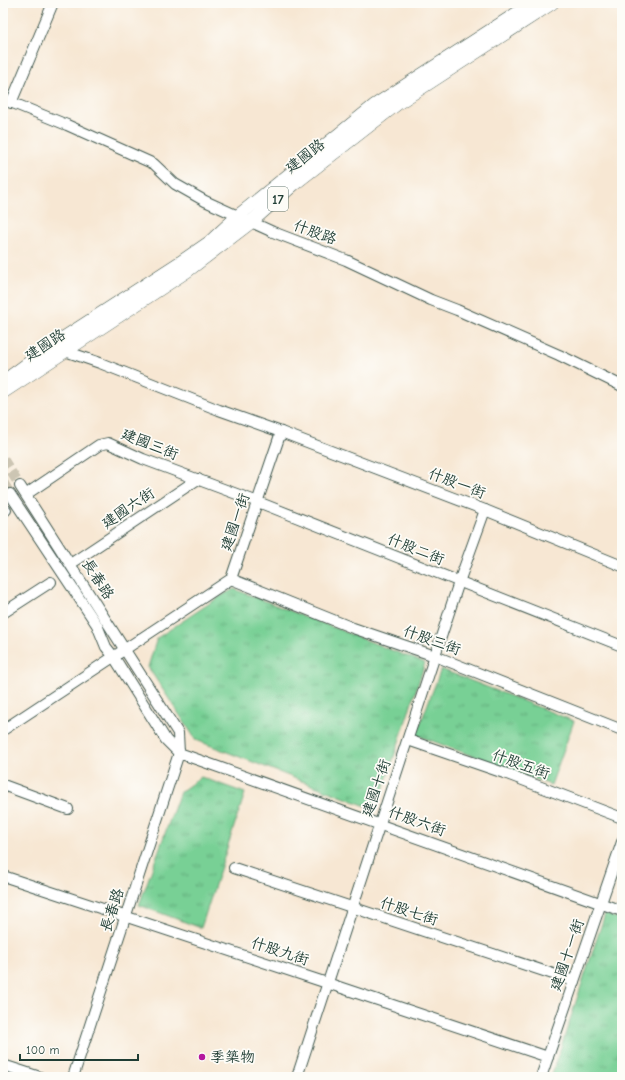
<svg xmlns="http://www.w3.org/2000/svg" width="625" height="1080" font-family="'Comic Neue','LXGW WenKai TC',sans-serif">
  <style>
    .park { fill: url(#park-tufts); stroke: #4c8664 }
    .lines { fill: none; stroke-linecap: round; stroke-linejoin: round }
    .minor-tunnel { stroke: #ccc5b3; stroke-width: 10; stroke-dasharray: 10 5; stroke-linecap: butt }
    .minor-casing { stroke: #3f564c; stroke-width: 12 }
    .major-casing { stroke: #3f564c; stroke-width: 14 }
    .minor { stroke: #fff; stroke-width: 10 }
    .major { stroke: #fff; stroke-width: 13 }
    .poi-dot { fill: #b5179e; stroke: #fdfcf7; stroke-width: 1.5 }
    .labels { text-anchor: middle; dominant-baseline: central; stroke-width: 3.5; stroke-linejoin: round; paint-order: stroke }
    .shield { fill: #fdfcf7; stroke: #62766e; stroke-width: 1 }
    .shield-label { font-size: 14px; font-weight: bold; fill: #1f3d34 }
    .street-label { font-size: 15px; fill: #1f3d34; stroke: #fdfcf7 }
    .poi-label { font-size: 15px; fill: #1f3d34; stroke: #fdfcf7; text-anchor: start }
  </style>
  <defs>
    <pattern id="park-tufts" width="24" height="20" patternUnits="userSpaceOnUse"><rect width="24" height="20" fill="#78d095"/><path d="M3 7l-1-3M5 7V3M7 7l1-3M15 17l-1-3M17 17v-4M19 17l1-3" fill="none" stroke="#62aa7a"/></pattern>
  </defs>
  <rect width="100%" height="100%" fill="#fdfcf7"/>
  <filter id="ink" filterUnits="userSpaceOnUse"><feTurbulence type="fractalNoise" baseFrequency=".025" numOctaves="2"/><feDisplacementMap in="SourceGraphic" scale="8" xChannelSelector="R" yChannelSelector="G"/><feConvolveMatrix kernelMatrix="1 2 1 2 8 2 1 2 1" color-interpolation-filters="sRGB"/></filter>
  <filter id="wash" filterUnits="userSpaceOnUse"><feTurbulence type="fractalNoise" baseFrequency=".012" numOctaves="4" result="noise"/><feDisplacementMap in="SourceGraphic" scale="16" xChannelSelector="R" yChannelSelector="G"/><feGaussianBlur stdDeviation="0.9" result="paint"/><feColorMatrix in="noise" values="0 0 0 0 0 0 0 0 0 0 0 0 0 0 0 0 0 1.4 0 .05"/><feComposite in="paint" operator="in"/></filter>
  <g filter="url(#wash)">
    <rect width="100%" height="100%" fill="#f7e7d3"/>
    <g class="park">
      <path d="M 234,589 L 425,663 L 379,802 L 366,806 L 196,740 L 148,667 L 157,638 L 219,597 Z"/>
      <path d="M 441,669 L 574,721 L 551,785 L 416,735 Z"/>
      <path d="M 201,777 L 245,793 L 201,928 L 139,905 L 180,792 Z"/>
      <path d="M 605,914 L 622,920 L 622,1077 L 551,1077 Z"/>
    </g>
  </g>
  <g filter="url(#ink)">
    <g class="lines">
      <g class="minor-tunnel">
        <path d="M 3,459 L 20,486"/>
        <path d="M 3,482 L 10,494"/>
      </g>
      <defs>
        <g id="minor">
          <path d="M 3,99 L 67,125 L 154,164 L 175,184 L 205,201 L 273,232 L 346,260 L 431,300 L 457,310 L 559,355 L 622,386"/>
          <path d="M 11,103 L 53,3"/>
          <path d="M 65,351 L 100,363 L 219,410 L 281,432 L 485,510 L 622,566"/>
          <path d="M 20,486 L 178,733 L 179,753 L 73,1077"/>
          <path d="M 31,491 L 99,445 L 108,443 L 143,459 L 258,502 L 622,646"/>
          <path d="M 10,494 L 97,625 L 106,647 L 114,657 L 166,740 L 179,753 L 622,911"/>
          <path d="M 3,512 L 6,510"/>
          <path d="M 75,561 L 198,479"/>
          <path d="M 231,579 L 353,628 L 435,656 L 622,730"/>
          <path d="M 3,613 L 51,582"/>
          <path d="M 3,730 L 231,579 L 281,432"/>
          <path d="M 408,740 L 507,774 L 622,818"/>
          <path d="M 3,785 L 68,809"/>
          <path d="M 234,868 L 574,981"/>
          <path d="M 3,876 L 327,983 L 548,1057"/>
          <path d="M 3,1065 L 40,1077"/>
          <path d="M 297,1077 L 459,582 L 485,510"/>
          <path d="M 541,1077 L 622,842"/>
        </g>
        <g id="major">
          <path d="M 3,382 L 59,341 L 181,262 L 210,242 L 238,216 L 374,106 L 533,3"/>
          <path d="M 3,392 L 187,271 L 251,222 L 294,184 L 398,103 L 552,3"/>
        </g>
      </defs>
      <use href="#minor" class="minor-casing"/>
      <use href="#major" class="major-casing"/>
      <use href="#minor" class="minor"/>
      <use href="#major" class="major"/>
    </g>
  </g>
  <circle class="poi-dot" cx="202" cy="1057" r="4"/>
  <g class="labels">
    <rect class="shield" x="268" y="187" width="20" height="24" rx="3"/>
    <g class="shield-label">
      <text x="278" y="199">17</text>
    </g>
    <g class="street-label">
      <text transform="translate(305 156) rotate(-38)">建國路</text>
      <text transform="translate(315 232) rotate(20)">什股路</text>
      <text transform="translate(45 345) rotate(-33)">建國路</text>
      <text transform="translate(150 444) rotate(22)">建國三街</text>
      <text transform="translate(457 483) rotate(21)">什股一街</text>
      <text transform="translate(128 508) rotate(-34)">建國六街</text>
      <text transform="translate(235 522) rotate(-71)">建國一街</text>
      <text transform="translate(416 549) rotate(22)">什股二街</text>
      <text transform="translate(98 579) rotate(57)">長春路</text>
      <text transform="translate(432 640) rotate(20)">什股三街</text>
      <text transform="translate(521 764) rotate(20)">什股五街</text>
      <text transform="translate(376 788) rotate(-71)">建國十街</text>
      <text transform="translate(417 821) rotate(20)">什股六街</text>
      <text transform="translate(112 910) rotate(-72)">長春路</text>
      <text transform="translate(409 911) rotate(18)">什股七街</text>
      <text transform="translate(280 951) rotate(18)">什股九街</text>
      <text transform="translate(567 955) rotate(-71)">建國十一街</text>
    </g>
    <g class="poi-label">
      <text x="210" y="1057">季築物</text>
    </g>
  </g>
  <rect width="625" height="1080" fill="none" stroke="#fdfcf7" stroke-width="16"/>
  <path d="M20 1054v6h118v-6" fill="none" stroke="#1f3d34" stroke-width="2"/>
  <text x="26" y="1054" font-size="12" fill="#1f3d34" stroke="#fdfcf7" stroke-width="3" paint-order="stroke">100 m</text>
</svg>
